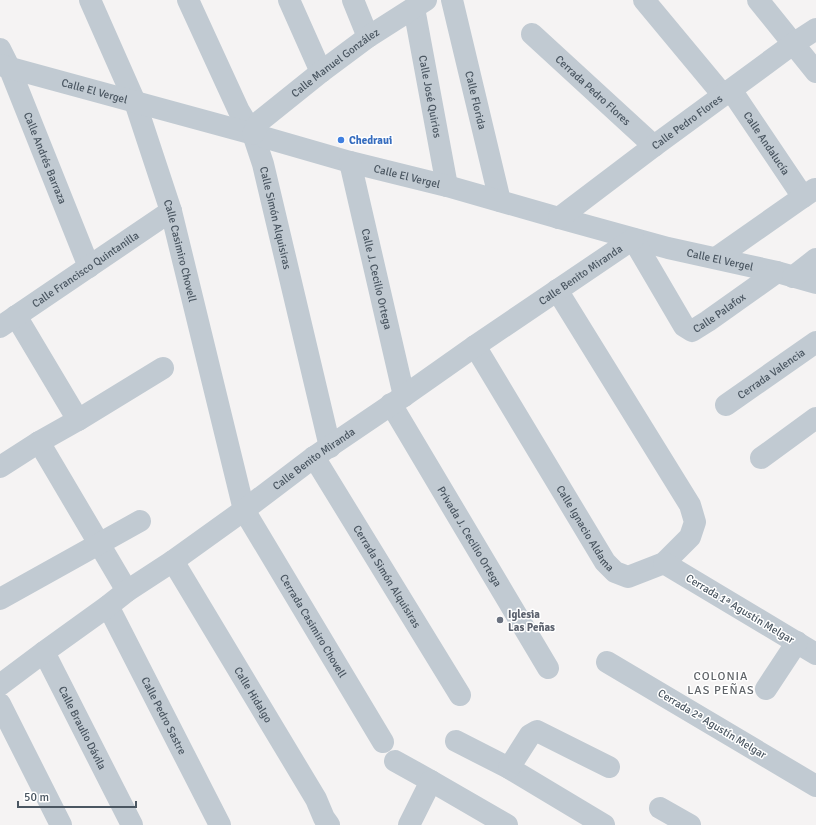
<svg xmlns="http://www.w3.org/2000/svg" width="816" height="825" font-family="Signika,sans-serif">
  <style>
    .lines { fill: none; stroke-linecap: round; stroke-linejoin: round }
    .minor { stroke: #c1cad2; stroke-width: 22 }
    .shop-dot { fill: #3f7fe0; stroke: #fff; stroke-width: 1.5 }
    .worship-dot { fill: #6b7280; stroke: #fff; stroke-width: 1.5 }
    .labels { text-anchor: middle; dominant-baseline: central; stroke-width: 3; stroke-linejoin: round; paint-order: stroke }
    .street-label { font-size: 11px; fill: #4a5661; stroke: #fff }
    .shop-label { font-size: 11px; font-weight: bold; fill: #366cbe; stroke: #fff; text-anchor: start }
    .worship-label { font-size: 11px; font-weight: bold; fill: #5b616d; stroke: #fff; text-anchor: start }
    .neighbourhood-label { font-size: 12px; letter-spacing: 1px; fill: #5f6368; stroke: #fff }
  </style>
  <rect width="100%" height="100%" fill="#f5f3f3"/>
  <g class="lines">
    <g class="minor">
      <path id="s1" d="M 90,0 L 135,102 L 171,211 L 244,510 L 383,742"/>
      <path id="s2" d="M 188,0 L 239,111 L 253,134 L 263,164 L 330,447"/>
      <path d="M 289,0 L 321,72"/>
      <path d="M 353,0 L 368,37"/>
      <path id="s3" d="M 452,0 L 500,201"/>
      <path d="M 644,0 L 723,95"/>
      <path d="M 758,0 L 816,72"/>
      <path id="s4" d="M 414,8 L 447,186"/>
      <path id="s5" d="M 532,34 L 654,146"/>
      <path id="s6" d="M 0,49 L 9,67 L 89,267"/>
      <path id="s7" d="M 0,65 L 253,134 L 350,162 L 447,186 L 559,218 L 668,248 L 777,272 L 816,283"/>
      <path id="s8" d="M 731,90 L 803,197"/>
      <path id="s9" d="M 253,134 L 260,121 L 321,72 L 368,37 L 426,0"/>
      <path id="s10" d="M 350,162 L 404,396"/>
      <path id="s11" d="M 559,218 L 654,146 L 793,44 L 816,29"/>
      <path id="s12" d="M 633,239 L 684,326 L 692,331 L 708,321 L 777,272"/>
      <path d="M 716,258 L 803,197 L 815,189"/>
      <path d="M 793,277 L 816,259"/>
      <path d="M 16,316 L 78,420"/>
      <path id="s13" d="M 0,327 L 171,211"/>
      <path id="s14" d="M 475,346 L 605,562 L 615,572 L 628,577 L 664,563 L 690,537 L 695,522 L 690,505 L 557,290"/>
      <path id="s15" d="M 391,404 L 548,668"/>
      <path id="s16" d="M 726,405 L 816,342"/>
      <path d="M 39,442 L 127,591"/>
      <path id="s17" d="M 314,457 L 460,695"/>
      <path d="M 761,458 L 816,418"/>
      <path d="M 0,467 L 39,442 L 78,420 L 163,368"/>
      <path id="s18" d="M 173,561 L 316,799 L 324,818 L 329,825"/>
      <path d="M 664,563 L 816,654"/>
      <path d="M 0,599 L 140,521"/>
      <path id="s19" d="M 108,606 L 220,825"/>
      <path id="s20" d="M 44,652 L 132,825"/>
      <path d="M 607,662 L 816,786"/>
      <path id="s21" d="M 0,685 L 44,652 L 108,606 L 127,591 L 173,561 L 244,510 L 314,457 L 404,396 L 475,346 L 633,239"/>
      <path d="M 766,689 L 797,642"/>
      <path d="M 0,704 L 61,825"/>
      <path d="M 456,741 L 509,768 L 604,825"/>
      <path d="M 395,761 L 431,781 L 507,825"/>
      <path d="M 509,768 L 530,735 L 537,731 L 609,767"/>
      <path d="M 660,808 L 690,825"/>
      <path d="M 409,825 L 431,781"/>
    </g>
  </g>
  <circle class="shop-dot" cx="341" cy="140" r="4"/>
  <circle class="worship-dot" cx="500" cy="620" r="4"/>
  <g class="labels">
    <g class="street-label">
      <text stroke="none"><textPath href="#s9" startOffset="110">Calle Manuel González</textPath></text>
      <text stroke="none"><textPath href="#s5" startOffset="83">Cerrada Pedro Flores</textPath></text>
      <text stroke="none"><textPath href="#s7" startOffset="98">Calle El Vergel</textPath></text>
      <text stroke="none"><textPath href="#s4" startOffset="90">Calle José Quirios</textPath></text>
      <text stroke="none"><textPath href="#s3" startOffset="103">Calle Florida</textPath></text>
      <text stroke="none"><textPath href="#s11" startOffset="160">Calle Pedro Flores</textPath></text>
      <text stroke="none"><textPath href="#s8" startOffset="64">Calle Andalucía</textPath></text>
      <text stroke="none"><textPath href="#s6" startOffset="118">Calle Andrés Barraza</textPath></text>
      <text stroke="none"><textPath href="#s7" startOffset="422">Calle El Vergel</textPath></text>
      <text stroke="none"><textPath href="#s2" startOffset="236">Calle Simón Alquisiras</textPath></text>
      <text stroke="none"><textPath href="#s1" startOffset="267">Calle Casimiro Chovell</textPath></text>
      <text stroke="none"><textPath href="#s7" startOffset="746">Calle El Vergel</textPath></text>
      <text stroke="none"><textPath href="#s13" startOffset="103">Calle Francisco Quintanilla</textPath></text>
      <text stroke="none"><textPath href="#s21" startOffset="711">Calle Benito Miranda</textPath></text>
      <text stroke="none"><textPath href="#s10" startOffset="120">Calle J. Cecilio Ortega</textPath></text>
      <text stroke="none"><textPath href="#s12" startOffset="143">Calle Palafox</textPath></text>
      <text stroke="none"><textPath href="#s16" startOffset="55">Cerrada Valencia</textPath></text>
      <text stroke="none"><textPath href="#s21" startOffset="387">Calle Benito Miranda</textPath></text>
      <text stroke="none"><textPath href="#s14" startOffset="213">Calle Ignacio Aldama</textPath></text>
      <text stroke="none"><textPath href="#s15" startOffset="154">Privada J. Cecilio Ortega</textPath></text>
      <text stroke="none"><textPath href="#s17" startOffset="140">Cerrada Simón Alquisiras</textPath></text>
      <text transform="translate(740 609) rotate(31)">Cerrada 1ª Agustín Melgar</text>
      <text stroke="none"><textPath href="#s1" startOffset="669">Cerrada Casimiro Chovell</textPath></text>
      <text stroke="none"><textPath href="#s18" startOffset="156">Calle Hidalgo</textPath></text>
      <text stroke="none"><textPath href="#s19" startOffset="123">Calle Pedro Sastre</textPath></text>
      <text transform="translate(712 724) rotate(31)">Cerrada 2ª Agustín Melgar</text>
      <text stroke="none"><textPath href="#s20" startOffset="85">Calle Braulio Dávila</textPath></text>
    </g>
    <g class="shop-label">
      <text x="349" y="140">Chedraui</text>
    </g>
    <g class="worship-label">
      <text x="508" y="614">Iglesia<tspan x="508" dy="13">Las Peñas</tspan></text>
    </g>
    <g class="neighbourhood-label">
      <text x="721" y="676">COLONIA<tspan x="721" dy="14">LAS PEÑAS</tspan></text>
    </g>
  </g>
  <path d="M18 801v6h118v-6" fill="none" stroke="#4a5661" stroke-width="2"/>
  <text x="24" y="801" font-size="12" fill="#4a5661" stroke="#ffffff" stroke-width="3" paint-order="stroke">50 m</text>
</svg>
